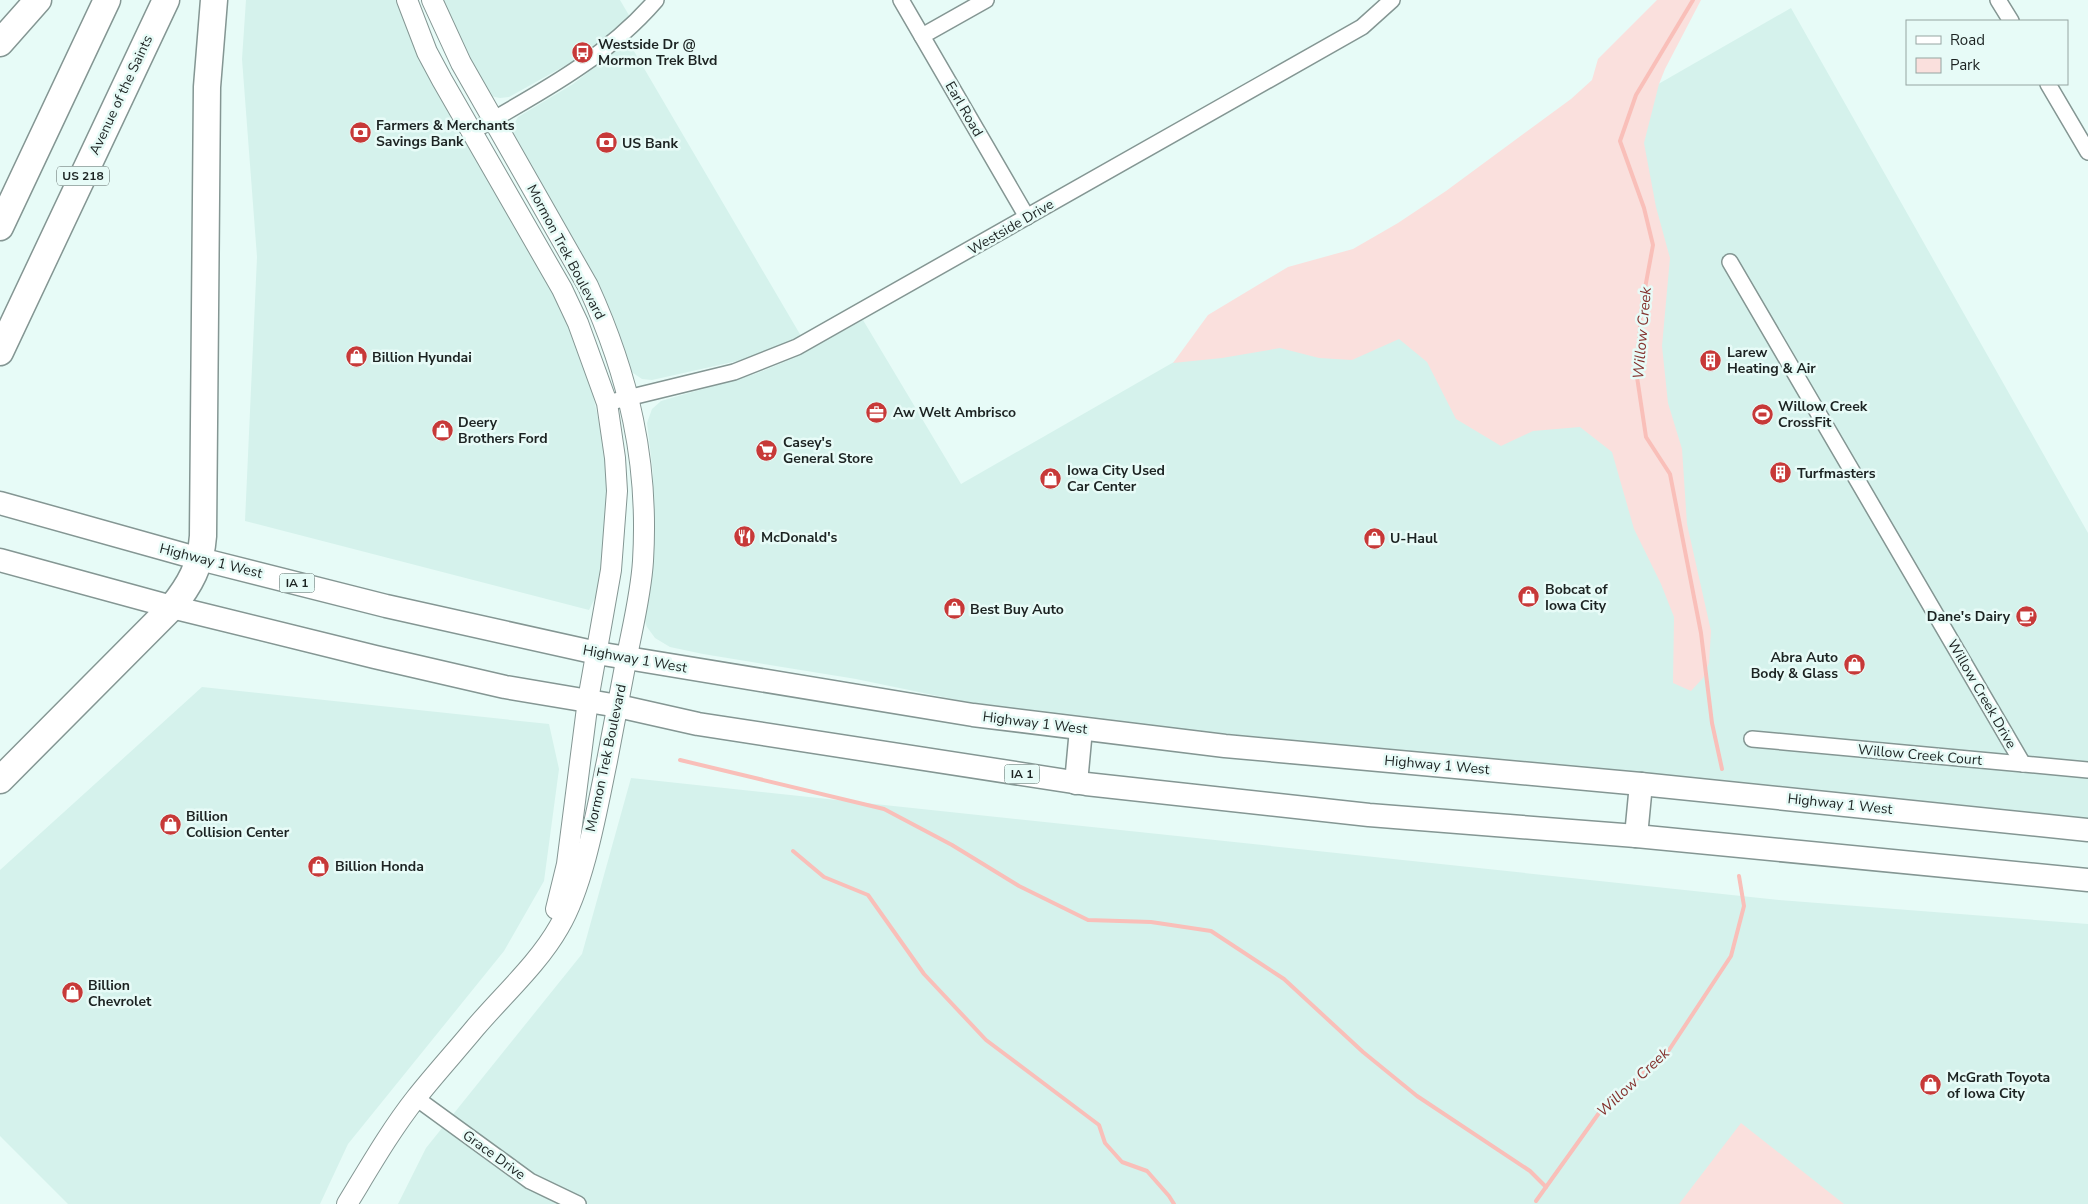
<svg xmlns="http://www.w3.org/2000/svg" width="2088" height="1204" font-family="'Nunito Sans',sans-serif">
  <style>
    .built { fill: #d5f2ec }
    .green { fill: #fae0dd }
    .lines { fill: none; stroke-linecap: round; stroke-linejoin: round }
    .stream { stroke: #f9bfb9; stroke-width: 4 }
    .minor-casing { stroke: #849693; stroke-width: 18 }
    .secondary-casing { stroke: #849693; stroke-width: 22 }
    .primary-casing { stroke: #849693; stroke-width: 25 }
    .motorway-casing { stroke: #849693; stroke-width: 29 }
    .minor { stroke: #fff; stroke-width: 15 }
    .secondary { stroke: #fff; stroke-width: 20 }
    .primary { stroke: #fff; stroke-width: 22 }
    .motorway { stroke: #fff; stroke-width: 26 }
    .labels { text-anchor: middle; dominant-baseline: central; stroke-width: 5; stroke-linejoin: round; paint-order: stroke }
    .shield { fill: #e7fbf7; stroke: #596462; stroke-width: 1 }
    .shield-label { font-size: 12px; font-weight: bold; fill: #1c2322 }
    .poi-label { font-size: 14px; font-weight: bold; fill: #1c2322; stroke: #e7fbf7; text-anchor: start }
    .street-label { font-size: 14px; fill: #1c2322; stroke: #e7fbf7 }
    .water-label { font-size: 15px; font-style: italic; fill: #84322e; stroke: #e7fbf7 }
  </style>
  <rect width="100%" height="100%" fill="#e7fbf7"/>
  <g class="built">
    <path d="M 246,0 L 398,0 L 557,295 L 590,381 L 604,446 L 607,493 L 604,548 L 598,592 L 589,610 L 245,521 L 257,257 L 242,59 Z"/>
    <path d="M 440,0 L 620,0 L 630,17 L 614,32 L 586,54 L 509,97 L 500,98 L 490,96 L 485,91 Z"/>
    <path d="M 1791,8 L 2088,533 L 2088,818 L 1725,784 L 1179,729 L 1100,720 L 962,701 L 856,679 L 703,654 L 670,647 L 655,638 L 647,627 L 644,618 L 653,473 L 647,423 L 652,409 L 661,401 L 755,374 L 794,358 L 863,320 L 961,484 Z"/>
    <path d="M 628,41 L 801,336 L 764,353 L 746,359 L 652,380 L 642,379 L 630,371 L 512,133 L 514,124 L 518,117 L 573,84 Z"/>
    <path d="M 202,687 L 549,724 L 559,769 L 544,881 L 504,951 L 348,1144 L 320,1204 L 68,1204 L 0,1136 L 0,870 Z"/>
    <path d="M 631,778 L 1779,900 L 2088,924 L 2088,1204 L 398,1204 L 426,1148 L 582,954 Z"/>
  </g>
  <g class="green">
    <path d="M 1657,0 L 1701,0 L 1665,69 L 1659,84 L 1644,143 L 1656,207 L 1670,258 L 1662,346 L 1668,403 L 1682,449 L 1687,524 L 1711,631 L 1709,663 L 1703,678 L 1691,691 L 1673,683 L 1674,617 L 1661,584 L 1634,529 L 1612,452 L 1580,427 L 1533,431 L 1501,446 L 1456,419 L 1427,362 L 1399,339 L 1352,360 L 1319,358 L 1280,348 L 1222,358 L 1173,363 L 1208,315 L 1288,267 L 1353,249 L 1398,223 L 1446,191 L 1571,99 L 1592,80 L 1598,59 Z"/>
    <path d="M 1741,1123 L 1844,1204 L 1679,1204 Z"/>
  </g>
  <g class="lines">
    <g class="stream">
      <path d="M 1693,0 L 1636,95 L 1620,141 L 1644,208 L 1653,245 L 1641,310 L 1637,377 L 1646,437 L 1670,474 L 1701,633 L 1712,723 L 1722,769"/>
      <path d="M 680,760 L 884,809 L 952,845 L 1019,886 L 1088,920 L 1151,922 L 1211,931 L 1284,979 L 1363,1052 L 1417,1096 L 1530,1171 L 1546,1187"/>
      <path d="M 793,851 L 824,877 L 868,895 L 924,974 L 986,1040 L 1099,1125 L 1105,1143 L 1122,1162 L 1147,1171 L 1169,1196 L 1174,1204"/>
      <path d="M 1536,1201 L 1599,1113 L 1669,1050 L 1731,956 L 1744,906 L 1739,876"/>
    </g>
    <defs>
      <g id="minor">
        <path d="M 901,0 L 1027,217"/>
        <path d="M 1998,0 L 2011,21"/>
        <path d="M 922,36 L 986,0"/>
        <path d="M 2048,84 L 2088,152"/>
        <path d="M 473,131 C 539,93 605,59 656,0"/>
        <path d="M 1730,262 L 2023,764"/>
        <path d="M 607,403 L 734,372 L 797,347 L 1362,27 L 1392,0"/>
        <path d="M 1752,739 L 2088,770"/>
        <path d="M 416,1098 L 530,1181 L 578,1204"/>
      </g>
      <g id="secondary">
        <path d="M 407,0 L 427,52 L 442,80 L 562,289 L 578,323 L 607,403 L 615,458 L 617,491 L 611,570 L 588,700 L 567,864 L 556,909"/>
        <path d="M 347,1204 C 369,1168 390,1131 416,1098 C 435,1074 456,1051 475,1028 C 503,995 538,964 559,927 C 584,885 597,809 607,761 C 614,726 620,691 627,656 C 633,625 641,593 643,561 C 649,462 629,376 588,286 L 461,63 L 432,0"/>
      </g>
      <g id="primary">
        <path d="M 0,503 L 200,559 L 386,606 L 597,653 L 973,715 L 1225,746 L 1641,784 L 2088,830"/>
        <path d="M 0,560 L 172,607 L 375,657 L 505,687 L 618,706 L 698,724 L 1086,784 L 1369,815 L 1636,836 L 2088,880"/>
        <path d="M 1076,783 L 1081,729"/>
        <path d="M 1636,836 L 1641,784"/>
      </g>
      <g id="motorway">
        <path d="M 0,43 L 38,0"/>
        <path d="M 0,227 L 107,0"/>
        <path d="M 0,352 L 166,0"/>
        <path d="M 0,780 L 172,607 C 190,585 201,565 203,536 L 207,87 L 214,0"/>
      </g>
    </defs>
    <use href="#minor" class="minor-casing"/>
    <use href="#secondary" class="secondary-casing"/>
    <use href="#primary" class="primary-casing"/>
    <use href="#motorway" class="motorway-casing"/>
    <use href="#minor" class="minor"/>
    <use href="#secondary" class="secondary"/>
    <use href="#primary" class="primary"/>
    <use href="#motorway" class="motorway"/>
  </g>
  <defs>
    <symbol id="bus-disc" viewBox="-11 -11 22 22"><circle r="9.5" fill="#c73938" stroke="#e7fbf7"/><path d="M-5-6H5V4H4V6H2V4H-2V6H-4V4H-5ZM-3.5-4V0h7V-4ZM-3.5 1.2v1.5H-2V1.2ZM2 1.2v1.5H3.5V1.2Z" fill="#fff"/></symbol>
    <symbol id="bank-disc" viewBox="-11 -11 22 22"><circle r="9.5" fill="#c73938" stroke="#e7fbf7"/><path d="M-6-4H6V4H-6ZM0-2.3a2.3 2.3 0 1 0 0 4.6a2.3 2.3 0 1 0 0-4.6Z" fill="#fff"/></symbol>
    <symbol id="shop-disc" viewBox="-11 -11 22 22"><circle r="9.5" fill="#c73938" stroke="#e7fbf7"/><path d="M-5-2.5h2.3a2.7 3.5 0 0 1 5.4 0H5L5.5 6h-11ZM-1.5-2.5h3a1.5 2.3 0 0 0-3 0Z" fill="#fff"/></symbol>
    <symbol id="building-disc" viewBox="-11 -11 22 22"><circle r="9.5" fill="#c73938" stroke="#e7fbf7"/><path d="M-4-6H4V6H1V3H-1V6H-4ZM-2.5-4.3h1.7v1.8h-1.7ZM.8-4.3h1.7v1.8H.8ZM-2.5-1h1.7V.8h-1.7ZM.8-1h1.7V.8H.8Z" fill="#fff"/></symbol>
    <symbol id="office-disc" viewBox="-11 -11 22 22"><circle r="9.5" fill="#c73938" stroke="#e7fbf7"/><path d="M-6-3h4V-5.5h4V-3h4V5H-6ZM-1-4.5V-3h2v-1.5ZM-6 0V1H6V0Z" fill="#fff"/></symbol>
    <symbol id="stadium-disc" viewBox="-11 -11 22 22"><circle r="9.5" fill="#c73938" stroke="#e7fbf7"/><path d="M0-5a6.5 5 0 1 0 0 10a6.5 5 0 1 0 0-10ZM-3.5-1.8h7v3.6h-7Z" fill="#fff"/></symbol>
    <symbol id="supermarket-disc" viewBox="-11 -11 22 22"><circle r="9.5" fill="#c73938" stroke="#e7fbf7"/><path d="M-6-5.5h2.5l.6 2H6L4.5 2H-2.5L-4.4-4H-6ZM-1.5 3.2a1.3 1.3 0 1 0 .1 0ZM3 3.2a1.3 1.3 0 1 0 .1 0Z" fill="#fff"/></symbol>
    <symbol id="restaurant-disc" viewBox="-11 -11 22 22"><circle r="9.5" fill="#c73938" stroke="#e7fbf7"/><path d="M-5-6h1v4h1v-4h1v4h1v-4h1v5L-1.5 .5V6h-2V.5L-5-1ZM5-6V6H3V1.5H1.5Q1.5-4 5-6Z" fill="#fff"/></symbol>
    <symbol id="cafe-disc" viewBox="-11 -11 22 22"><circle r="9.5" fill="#c73938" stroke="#e7fbf7"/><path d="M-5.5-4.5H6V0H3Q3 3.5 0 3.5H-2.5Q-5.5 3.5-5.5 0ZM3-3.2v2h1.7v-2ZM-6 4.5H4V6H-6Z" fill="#fff"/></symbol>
  </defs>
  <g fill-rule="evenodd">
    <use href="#bus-disc" x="570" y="40" width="25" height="25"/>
    <use href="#bank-disc" x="348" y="120" width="25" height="25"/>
    <use href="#bank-disc" x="594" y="130" width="25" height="25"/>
    <use href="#shop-disc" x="344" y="344" width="25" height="25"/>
    <use href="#building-disc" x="1698" y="348" width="25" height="25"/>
    <use href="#office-disc" x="864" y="400" width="25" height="25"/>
    <use href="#stadium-disc" x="1750" y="402" width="25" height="25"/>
    <use href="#shop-disc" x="430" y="418" width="25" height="25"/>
    <use href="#supermarket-disc" x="754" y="438" width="25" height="25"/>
    <use href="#building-disc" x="1768" y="460" width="25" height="25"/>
    <use href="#shop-disc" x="1038" y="466" width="25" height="25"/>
    <use href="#restaurant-disc" x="732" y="524" width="25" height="25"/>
    <use href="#shop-disc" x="1362" y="526" width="25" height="25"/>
    <use href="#shop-disc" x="1516" y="584" width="25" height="25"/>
    <use href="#shop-disc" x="942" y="596" width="25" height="25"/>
    <use href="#cafe-disc" x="2014" y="604" width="25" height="25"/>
    <use href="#shop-disc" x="1842" y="652" width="25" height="25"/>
    <use href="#shop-disc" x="158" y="812" width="25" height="25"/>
    <use href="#shop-disc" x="306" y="854" width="25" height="25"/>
    <use href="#shop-disc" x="60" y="980" width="25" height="25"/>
    <use href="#shop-disc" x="1918" y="1072" width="25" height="25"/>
  </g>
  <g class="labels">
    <g class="shield">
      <rect x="57" y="166.5" width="52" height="19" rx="4"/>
      <rect x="279.5" y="573.5" width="35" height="19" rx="4"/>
      <rect x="1004.5" y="764.5" width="35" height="19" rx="4"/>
    </g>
    <g class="shield-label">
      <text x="83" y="176">US 218</text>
      <text x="297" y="583">IA 1</text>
      <text x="1022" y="774">IA 1</text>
    </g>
    <g class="poi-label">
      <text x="598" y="44">Westside Dr @<tspan x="598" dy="16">Mormon Trek Blvd</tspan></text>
      <text x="376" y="125">Farmers &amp; Merchants<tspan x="376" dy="16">Savings Bank</tspan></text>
      <text x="622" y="143">US Bank</text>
      <text x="1727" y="352">Larew<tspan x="1727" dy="16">Heating &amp; Air</tspan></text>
      <text x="372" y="357">Billion Hyundai</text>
      <text x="1778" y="406">Willow Creek<tspan x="1778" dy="16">CrossFit</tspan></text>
      <text x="893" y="412">Aw Welt Ambrisco</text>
      <text x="458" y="422">Deery<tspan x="458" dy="16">Brothers Ford</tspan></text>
      <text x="783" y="442">Casey's<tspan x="783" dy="16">General Store</tspan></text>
      <text x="1067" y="470">Iowa City Used<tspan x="1067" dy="16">Car Center</tspan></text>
      <text x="1797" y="473">Turfmasters</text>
      <text x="761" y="537">McDonald's</text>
      <text x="1390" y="538">U-Haul</text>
      <text x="1545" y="589">Bobcat of<tspan x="1545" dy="16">Iowa City</tspan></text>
      <text x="970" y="609">Best Buy Auto</text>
      <text x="2010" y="616" text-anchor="end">Dane's Dairy</text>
      <text x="1838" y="657" text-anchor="end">Abra Auto<tspan x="1838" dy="16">Body &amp; Glass</tspan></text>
      <text x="186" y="816">Billion<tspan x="186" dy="16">Collision Center</tspan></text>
      <text x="335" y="866">Billion Honda</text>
      <text x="88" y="985">Billion<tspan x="88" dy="16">Chevrolet</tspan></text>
      <text x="1947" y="1077">McGrath Toyota<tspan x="1947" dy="16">of Iowa City</tspan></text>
    </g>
    <g class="street-label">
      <text transform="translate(121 95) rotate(-65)">Avenue of the Saints</text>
      <text transform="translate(964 109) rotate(60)">Earl Road</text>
      <text transform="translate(1011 227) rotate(-30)">Westside Drive</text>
      <text transform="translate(566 252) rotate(62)">Mormon Trek Boulevard</text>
      <text transform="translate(211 561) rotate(14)">Highway 1 West</text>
      <text transform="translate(635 659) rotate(10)">Highway 1 West</text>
      <text transform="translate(1982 694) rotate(60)">Willow Creek Drive</text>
      <text transform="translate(1035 723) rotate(7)">Highway 1 West</text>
      <text transform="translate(1920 755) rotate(5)">Willow Creek Court</text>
      <text transform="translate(606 758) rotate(-78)">Mormon Trek Boulevard</text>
      <text transform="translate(1437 765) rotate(5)">Highway 1 West</text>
      <text transform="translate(1840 804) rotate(6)">Highway 1 West</text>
      <text transform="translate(494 1155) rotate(36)">Grace Drive</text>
    </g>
    <g class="water-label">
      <text transform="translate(1642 333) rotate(-85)">Willow Creek</text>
      <text transform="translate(1633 1082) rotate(-43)">Willow Creek</text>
    </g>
  </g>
  <rect x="1906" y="20" width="162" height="65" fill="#e7fbf7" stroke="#96a5a2"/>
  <rect x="1916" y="36" width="25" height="8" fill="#ffffff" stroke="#96a5a2"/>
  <text x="1950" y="45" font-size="15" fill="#1c2322">Road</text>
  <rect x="1916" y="58" width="25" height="15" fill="#fae0dd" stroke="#96a5a2"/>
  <text x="1950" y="70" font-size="15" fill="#1c2322">Park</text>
</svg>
